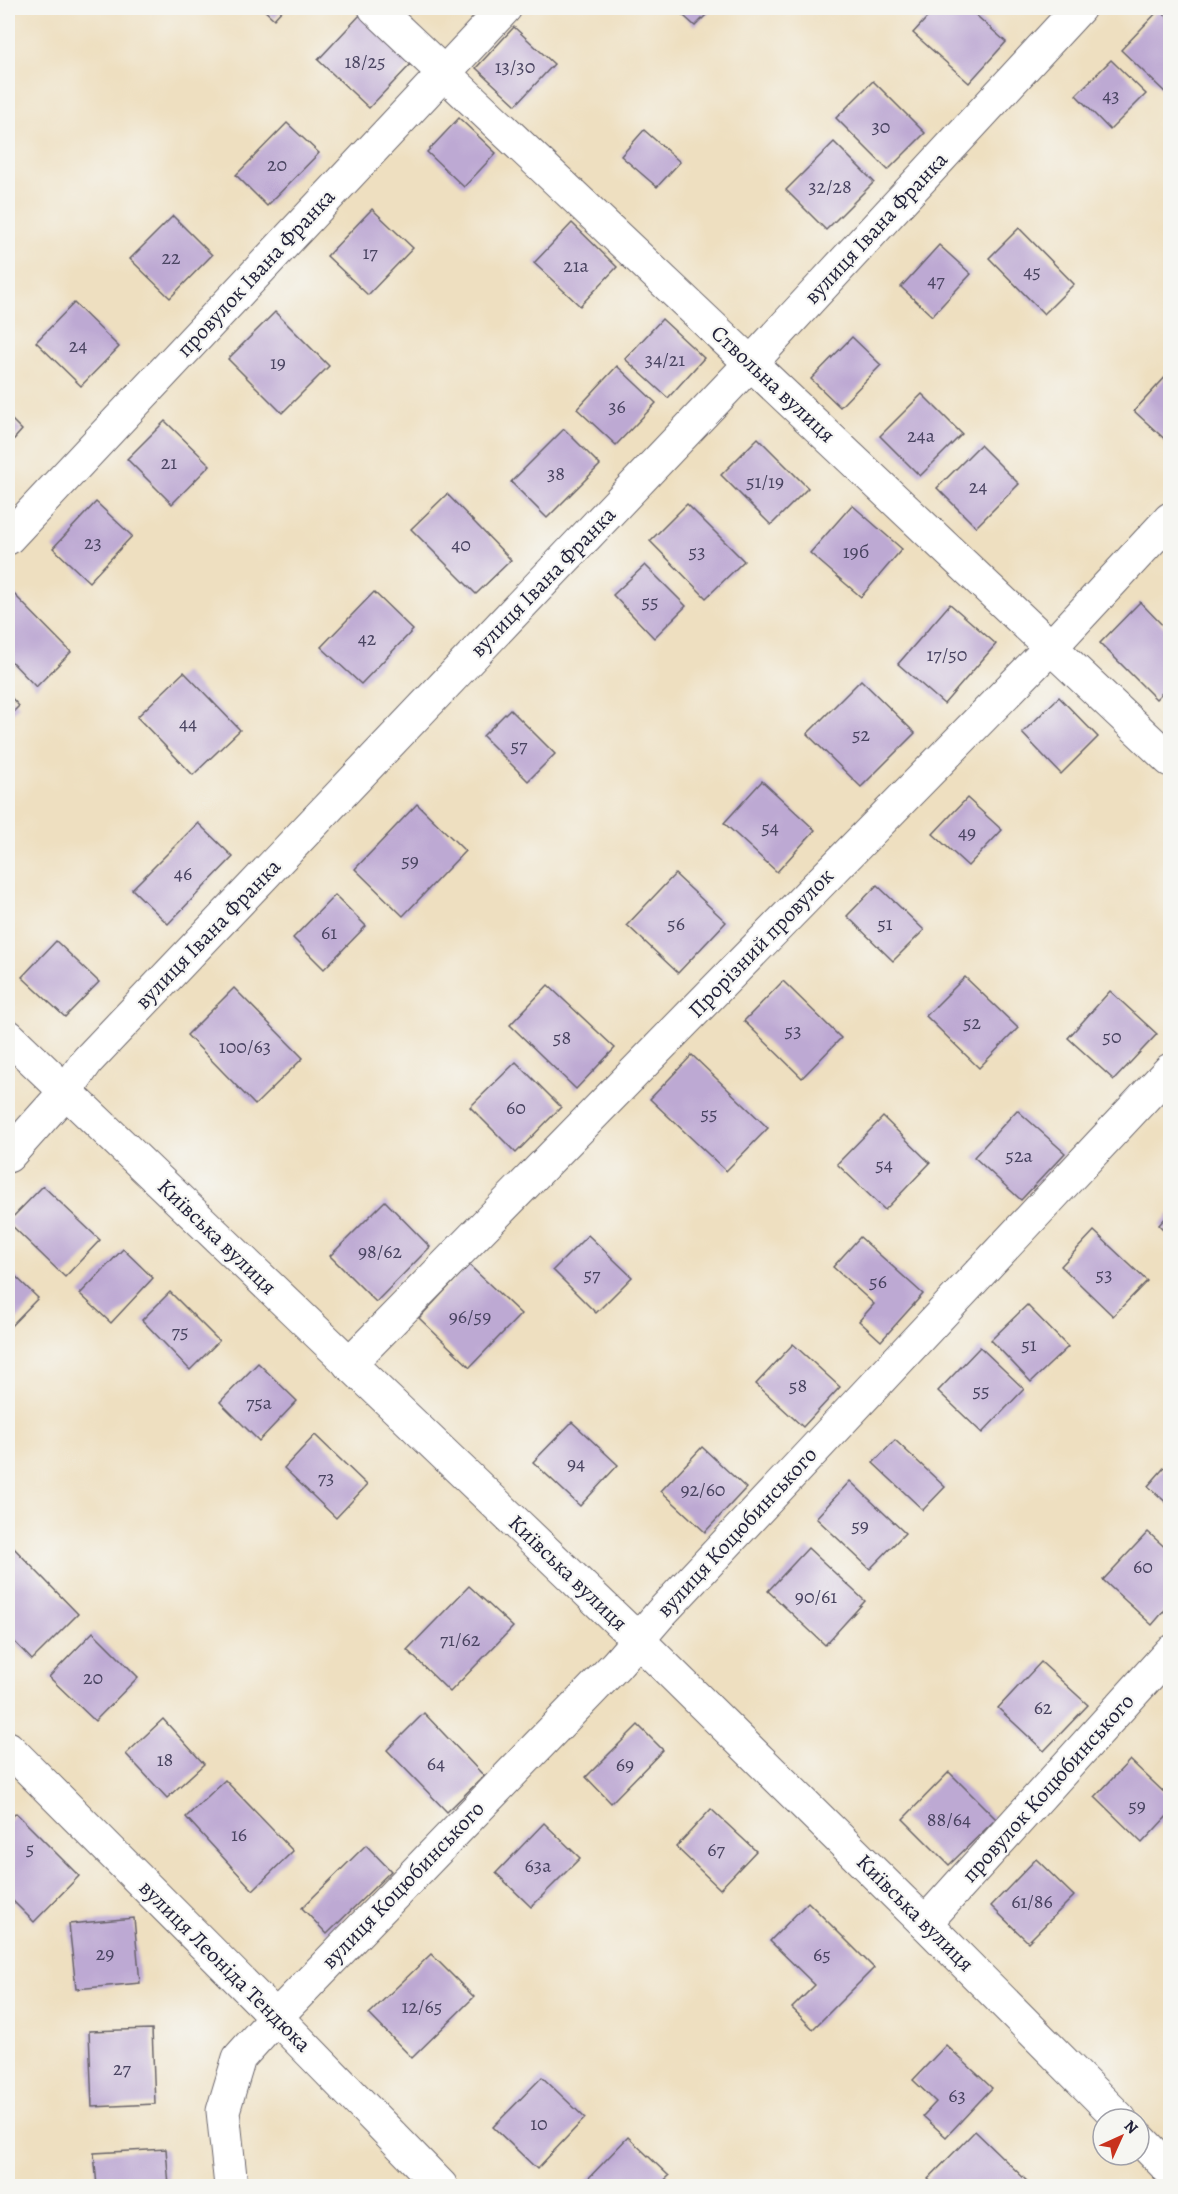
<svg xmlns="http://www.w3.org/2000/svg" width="1178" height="2194" font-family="Alegreya,serif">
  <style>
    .building { fill: #bda9d3 }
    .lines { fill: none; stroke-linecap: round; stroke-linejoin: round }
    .minor-casing { stroke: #69646a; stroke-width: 35 }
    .tertiary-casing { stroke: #69646a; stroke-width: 35 }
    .minor { stroke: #fff; stroke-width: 33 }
    .tertiary { stroke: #fff; stroke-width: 33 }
    .labels { text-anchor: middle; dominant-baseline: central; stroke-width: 4.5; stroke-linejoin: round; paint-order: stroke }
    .number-label { font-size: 20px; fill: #494461 }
    .street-label { font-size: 22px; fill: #22223b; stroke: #f6f6f2 }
  </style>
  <rect width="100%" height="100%" fill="#f6f6f2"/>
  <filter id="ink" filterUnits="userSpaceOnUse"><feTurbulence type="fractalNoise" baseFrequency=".0167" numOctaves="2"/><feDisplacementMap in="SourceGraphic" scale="12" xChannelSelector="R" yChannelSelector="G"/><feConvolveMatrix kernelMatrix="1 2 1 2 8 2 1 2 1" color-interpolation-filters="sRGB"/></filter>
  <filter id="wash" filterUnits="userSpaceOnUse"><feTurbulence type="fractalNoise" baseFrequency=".008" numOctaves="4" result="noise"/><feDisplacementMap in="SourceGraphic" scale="24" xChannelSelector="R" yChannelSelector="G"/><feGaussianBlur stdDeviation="1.35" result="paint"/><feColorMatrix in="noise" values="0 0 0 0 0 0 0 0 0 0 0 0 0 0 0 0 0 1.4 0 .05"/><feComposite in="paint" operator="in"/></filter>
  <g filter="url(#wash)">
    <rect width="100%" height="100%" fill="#eedfc0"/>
    <g id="blocks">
      <g class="building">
        <path d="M 262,8 L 284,8 L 274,19 Z"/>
        <path d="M 675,8 L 713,8 L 695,26 Z"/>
        <path d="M 936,8 L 968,8 L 1006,42 L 969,83 L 913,33 Z"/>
        <path d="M 1160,9 L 1170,20 L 1169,96 L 1121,50 Z"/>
        <path d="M 361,14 L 412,63 L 369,108 L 318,60 Z"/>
        <path d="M 514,27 L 554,64 L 516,105 L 476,68 Z"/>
        <path d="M 1111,60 L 1146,94 L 1110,130 L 1076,95 Z"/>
        <path d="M 873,81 L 925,133 L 888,170 L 836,118 Z"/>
        <path d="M 459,118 L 496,153 L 464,187 L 427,152 Z"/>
        <path d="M 287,123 L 319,153 L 267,206 L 236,175 Z"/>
        <path d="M 644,130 L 680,162 L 657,187 L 621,156 Z"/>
        <path d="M 834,142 L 874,182 L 826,230 L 786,190 Z"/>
        <path d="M 372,209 L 413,248 L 368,295 L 327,256 Z"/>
        <path d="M 173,216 L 212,255 L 170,298 L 130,259 Z"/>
        <path d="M 572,223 L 617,267 L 580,306 L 534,263 Z"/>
        <path d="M 1019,228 L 1074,284 L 1044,314 L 989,258 Z"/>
        <path d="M 939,245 L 971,274 L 932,316 L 901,287 Z"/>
        <path d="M 74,303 L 119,347 L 81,386 L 36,342 Z"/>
        <path d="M 275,312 L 329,366 L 282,413 L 228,359 Z"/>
        <path d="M 662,319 L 704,358 L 668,398 L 625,359 Z"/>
        <path d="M 852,337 L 881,365 L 840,407 L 811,379 Z"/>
        <path d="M 617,366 L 656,403 L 616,445 L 577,409 Z"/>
        <path d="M 1170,372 L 1170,444 L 1134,411 Z"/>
        <path d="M 922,394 L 962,434 L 920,476 L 880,436 Z"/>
        <path d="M 8,416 L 22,430 L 8,446 Z"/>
        <path d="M 165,421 L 210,465 L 172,504 L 127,459 Z"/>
        <path d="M 564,429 L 600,465 L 547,518 L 511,482 Z"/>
        <path d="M 758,438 L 808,488 L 771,525 L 721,475 Z"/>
        <path d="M 980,445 L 1019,484 L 976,527 L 937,488 Z"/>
        <path d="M 447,494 L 511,560 L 476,594 L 411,529 Z"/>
        <path d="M 96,502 L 132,536 L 89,582 L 53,548 Z"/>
        <path d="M 687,504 L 744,561 L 706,598 L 650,541 Z"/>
        <path d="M 852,505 L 902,549 L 861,597 L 810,553 Z"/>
        <path d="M 645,565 L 686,606 L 654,638 L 613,595 Z"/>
        <path d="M 8,588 L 71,652 L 36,687 L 8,658 Z"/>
        <path d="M 374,592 L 413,630 L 361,684 L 321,647 Z"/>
        <path d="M 1140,602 L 1170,633 L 1170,685 L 1156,699 L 1100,643 Z"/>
        <path d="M 950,604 L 996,644 L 944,704 L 898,664 Z"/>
        <path d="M 184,672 L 240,730 L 193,775 L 137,717 Z"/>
        <path d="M 861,680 L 915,733 L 861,787 L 807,734 Z"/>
        <path d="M 8,694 L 19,706 L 8,717 Z"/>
        <path d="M 1059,697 L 1098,737 L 1061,774 L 1022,733 Z"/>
        <path d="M 510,709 L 555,754 L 528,781 L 483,736 Z"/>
        <path d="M 762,781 L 815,830 L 777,872 L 724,823 Z"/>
        <path d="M 967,798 L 1002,830 L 968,866 L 933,834 Z"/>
        <path d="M 417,804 L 465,851 L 403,916 L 355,869 Z"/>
        <path d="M 198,823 L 233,857 L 168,924 L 132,889 Z"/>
        <path d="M 675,874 L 726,922 L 678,973 L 627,925 Z"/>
        <path d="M 877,885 L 924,930 L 893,961 L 847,916 Z"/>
        <path d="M 335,895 L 366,926 L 324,969 L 293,938 Z"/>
        <path d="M 56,941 L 99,982 L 65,1017 L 22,977 Z"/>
        <path d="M 965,977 L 1018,1028 L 979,1068 L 926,1016 Z"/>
        <path d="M 783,981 L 841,1038 L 802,1078 L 744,1021 Z"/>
        <path d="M 548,985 L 615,1048 L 576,1089 L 510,1025 Z"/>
        <path d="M 234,988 L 303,1058 L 255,1105 L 187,1035 Z"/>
        <path d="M 1110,991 L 1157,1034 L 1114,1080 L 1068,1038 Z"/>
        <path d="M 692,1055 L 768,1128 L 726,1171 L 650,1099 Z"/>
        <path d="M 516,1062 L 561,1107 L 516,1153 L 470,1107 Z"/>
        <path d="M 1017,1110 L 1065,1153 L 1021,1200 L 974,1157 Z"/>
        <path d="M 883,1117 L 930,1163 L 885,1210 L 837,1164 Z"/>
        <path d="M 43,1186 L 100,1240 L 65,1277 L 8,1222 Z"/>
        <path d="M 385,1201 L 430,1247 L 376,1302 L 330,1256 Z"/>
        <path d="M 1170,1213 L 1170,1236 L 1159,1225 Z"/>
        <path d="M 1094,1231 L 1147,1281 L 1113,1316 L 1061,1266 Z"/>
        <path d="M 588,1235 L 632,1277 L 596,1313 L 553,1270 Z"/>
        <path d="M 860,1237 L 923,1294 L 881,1341 L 859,1321 L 874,1304 L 833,1267 Z"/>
        <path d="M 123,1249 L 153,1278 L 111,1323 L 80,1294 Z"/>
        <path d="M 469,1265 L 521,1314 L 470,1367 L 419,1318 Z"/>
        <path d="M 8,1269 L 38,1298 L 8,1329 Z"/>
        <path d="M 170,1292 L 219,1341 L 190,1370 L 142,1320 Z"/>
        <path d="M 1027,1305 L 1068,1347 L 1031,1382 L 991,1340 Z"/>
        <path d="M 793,1344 L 840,1387 L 803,1427 L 756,1384 Z"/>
        <path d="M 980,1347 L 1024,1389 L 982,1433 L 938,1391 Z"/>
        <path d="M 258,1363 L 297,1401 L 259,1441 L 220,1402 Z"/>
        <path d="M 572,1422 L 618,1465 L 580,1506 L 533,1462 Z"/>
        <path d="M 315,1435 L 367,1485 L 336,1518 L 284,1468 Z"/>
        <path d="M 895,1440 L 945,1487 L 923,1510 L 873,1463 Z"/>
        <path d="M 702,1447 L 746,1488 L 705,1532 L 661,1491 Z"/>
        <path d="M 1170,1461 L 1170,1506 L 1148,1486 Z"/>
        <path d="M 850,1481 L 905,1533 L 870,1569 L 816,1518 Z"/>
        <path d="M 1148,1532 L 1170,1552 L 1170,1604 L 1152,1625 L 1103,1580 Z"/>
        <path d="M 10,1544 L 78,1614 L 32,1660 L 8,1635 L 8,1547 Z"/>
        <path d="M 808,1548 L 865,1601 L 825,1645 L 768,1591 Z"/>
        <path d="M 469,1586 L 513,1627 L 450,1692 L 407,1650 Z"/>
        <path d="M 93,1632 L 138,1677 L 95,1721 L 49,1677 Z"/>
        <path d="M 1041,1662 L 1088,1705 L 1044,1751 L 998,1708 Z"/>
        <path d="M 424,1713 L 484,1776 L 447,1812 L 387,1750 Z"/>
        <path d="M 163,1719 L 204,1764 L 167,1798 L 126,1754 Z"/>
        <path d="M 638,1725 L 663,1750 L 611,1803 L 586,1777 Z"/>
        <path d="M 1130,1760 L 1170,1798 L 1170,1813 L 1142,1843 L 1095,1797 Z"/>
        <path d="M 949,1772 L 996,1819 L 949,1865 L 903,1819 Z"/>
        <path d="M 225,1780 L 293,1851 L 253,1890 L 186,1817 Z"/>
        <path d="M 711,1809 L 756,1851 L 720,1889 L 676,1847 Z"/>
        <path d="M 16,1813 L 79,1876 L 34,1922 L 8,1896 L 8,1821 Z"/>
        <path d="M 544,1823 L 580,1858 L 531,1907 L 496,1873 Z"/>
        <path d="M 366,1845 L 391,1871 L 327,1934 L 302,1908 Z"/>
        <path d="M 1036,1859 L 1074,1896 L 1028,1942 L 991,1906 Z"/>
        <path d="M 808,1902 L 874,1968 L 813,2029 L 792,2008 L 815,1985 L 770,1941 Z"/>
        <path d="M 134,1918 L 140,1983 L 76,1989 L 69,1924 Z"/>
        <path d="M 431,1954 L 474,1997 L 412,2058 L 369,2014 Z"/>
        <path d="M 152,2029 L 155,2104 L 92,2107 L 89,2031 Z"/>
        <path d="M 946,2045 L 992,2088 L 946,2137 L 923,2116 L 936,2102 L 913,2080 Z"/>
        <path d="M 542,2077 L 585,2118 L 537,2169 L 493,2127 Z"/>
        <path d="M 975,2131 L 1032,2186 L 936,2186 L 928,2179 Z"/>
        <path d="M 628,2137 L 669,2176 L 658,2186 L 581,2186 Z"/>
        <path d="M 166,2149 L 169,2186 L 97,2186 L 94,2153 Z"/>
      </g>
    </g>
  </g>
  <g filter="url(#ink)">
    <use href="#blocks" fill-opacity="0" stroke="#69646a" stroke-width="1.5"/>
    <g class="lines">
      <defs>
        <g id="minor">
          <path d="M 375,8 L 1170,760"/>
          <path d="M 8,538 L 505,8"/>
          <path d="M 8,1156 L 66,1091 L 87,1061 L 751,363 L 1079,8"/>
          <path d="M 349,1364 L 1051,647 L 1170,519"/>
          <path d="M 8,1748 L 276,2017 L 441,2186"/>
          <path d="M 925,1923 L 1170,1652"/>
          <path d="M 231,2186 L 223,2111 L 239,2058 L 276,2017 L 616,1665 L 661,1613 L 1170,1070"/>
        </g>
        <g id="tertiary">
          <path d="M 8,1036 L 637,1639 L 925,1923 L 1120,2119"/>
          <path d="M 1139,2138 L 1170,2170"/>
        </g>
      </defs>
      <use href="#minor" class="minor-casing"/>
      <use href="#tertiary" class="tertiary-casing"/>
      <use href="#minor" class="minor"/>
      <use href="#tertiary" class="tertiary"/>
    </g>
  </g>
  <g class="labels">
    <g class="number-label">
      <text x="365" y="61">18/25</text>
      <text x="515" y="66">13/30</text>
      <text x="1111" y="95">43</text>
      <text x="881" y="126">30</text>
      <text x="277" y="164">20</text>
      <text x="830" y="186">32/28</text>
      <text x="370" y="252">17</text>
      <text x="171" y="257">22</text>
      <text x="576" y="265">21а</text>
      <text x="1032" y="271">45</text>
      <text x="936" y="280">47</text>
      <text x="78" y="345">24</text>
      <text x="665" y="359">34/21</text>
      <text x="278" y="362">19</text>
      <text x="617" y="406">36</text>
      <text x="921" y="435">24а</text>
      <text x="169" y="462">21</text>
      <text x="556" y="473">38</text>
      <text x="765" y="481">51/19</text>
      <text x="978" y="486">24</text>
      <text x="93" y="542">23</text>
      <text x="461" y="544">40</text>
      <text x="697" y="551">53</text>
      <text x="856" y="551">19б</text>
      <text x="650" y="601">55</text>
      <text x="367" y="638">42</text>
      <text x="947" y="654">17/50</text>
      <text x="188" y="723">44</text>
      <text x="861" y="734">52</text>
      <text x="519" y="745">57</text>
      <text x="770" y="827">54</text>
      <text x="967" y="832">49</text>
      <text x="410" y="860">59</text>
      <text x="183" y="873">46</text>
      <text x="676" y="923">56</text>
      <text x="885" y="923">51</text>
      <text x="329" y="932">61</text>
      <text x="972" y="1022">52</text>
      <text x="793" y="1030">53</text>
      <text x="1112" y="1036">50</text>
      <text x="562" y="1037">58</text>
      <text x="245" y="1046">100/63</text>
      <text x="516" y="1107">60</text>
      <text x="709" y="1113">55</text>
      <text x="1019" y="1155">52а</text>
      <text x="884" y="1164">54</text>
      <text x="380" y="1251">98/62</text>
      <text x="592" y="1274">57</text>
      <text x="1104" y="1274">53</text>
      <text x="878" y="1281">56</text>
      <text x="470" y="1316">96/59</text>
      <text x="180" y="1331">75</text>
      <text x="1029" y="1344">51</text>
      <text x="798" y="1385">58</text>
      <text x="981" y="1390">55</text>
      <text x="259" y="1402">75а</text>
      <text x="576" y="1463">94</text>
      <text x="326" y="1477">73</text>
      <text x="703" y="1489">92/60</text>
      <text x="860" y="1525">59</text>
      <text x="1143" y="1566">60</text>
      <text x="816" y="1596">90/61</text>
      <text x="460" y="1639">71/62</text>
      <text x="93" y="1677">20</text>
      <text x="1043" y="1707">62</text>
      <text x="165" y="1759">18</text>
      <text x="436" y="1763">64</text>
      <text x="625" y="1764">69</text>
      <text x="1137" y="1805">59</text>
      <text x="949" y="1819">88/64</text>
      <text x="239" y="1834">16</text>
      <text x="30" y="1848">5</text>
      <text x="716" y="1849">67</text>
      <text x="538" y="1865">63а</text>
      <text x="1032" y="1901">61/86</text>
      <text x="105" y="1953">29</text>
      <text x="822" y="1954">65</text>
      <text x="422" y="2006">12/65</text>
      <text x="122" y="2068">27</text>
      <text x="957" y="2095">63</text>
      <text x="539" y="2123">10</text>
    </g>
    <g class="street-label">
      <text transform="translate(876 228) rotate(-47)">вулиця Івана Франка</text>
      <text transform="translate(256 273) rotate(-47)">провулок Івана Франка</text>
      <text transform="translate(773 384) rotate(43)">Ствольна вулиця</text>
      <text transform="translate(543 582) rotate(-46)">вулиця Івана Франка</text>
      <text transform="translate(208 934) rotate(-46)">вулиця Івана Франка</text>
      <text transform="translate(761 943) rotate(-46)">Прорізний провулок</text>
      <text transform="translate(217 1237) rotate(44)">Київська вулиця</text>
      <text transform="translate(737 1532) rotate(-47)">вулиця Коцюбинського</text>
      <text transform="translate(568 1573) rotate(44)">Київська вулиця</text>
      <text transform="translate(1048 1788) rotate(-48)">провулок Коцюбинського</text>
      <text transform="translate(403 1885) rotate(-46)">вулиця Коцюбинського</text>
      <text transform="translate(915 1913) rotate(45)">Київська вулиця</text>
      <text transform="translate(225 1966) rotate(45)">вулиця Леоніда Тендюка</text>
    </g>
  </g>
  <rect width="1178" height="2194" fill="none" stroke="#f6f6f2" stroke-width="30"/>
  <g transform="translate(1121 2137) rotate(45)"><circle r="28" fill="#f6f6f2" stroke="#a1a1a9" stroke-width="1.5"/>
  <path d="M0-4.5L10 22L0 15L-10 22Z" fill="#c8321e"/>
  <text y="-9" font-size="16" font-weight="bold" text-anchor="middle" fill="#22223b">N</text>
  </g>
</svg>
